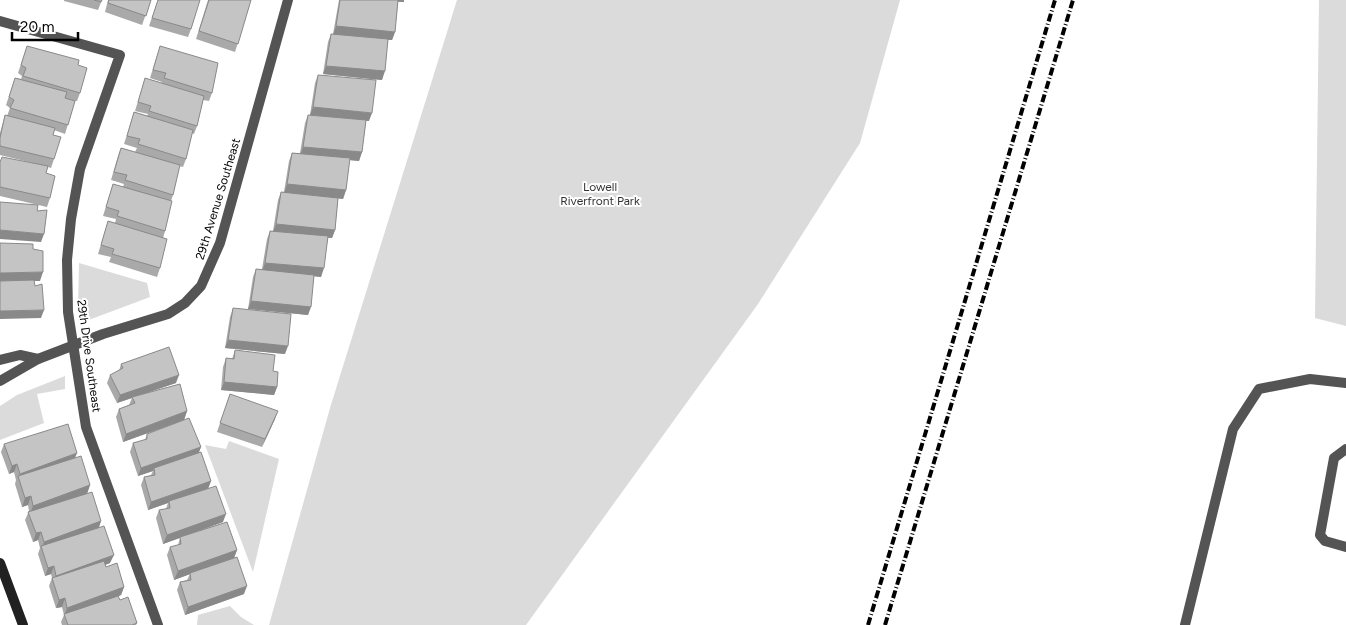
<svg xmlns="http://www.w3.org/2000/svg" width="1346" height="625" font-family="Figtree,sans-serif">
  <style>
    .green { fill: #dbdbdb }
    .lines { fill: none; stroke-linecap: round; stroke-linejoin: round }
    .lane { stroke: #545454; stroke-width: 10 }
    .street { stroke: #545454; stroke-width: 10 }
    .secondary { stroke: #212121; stroke-width: 10 }
    .rail { stroke: #000; stroke-width: 4; stroke-dasharray: 8 2.5 1 2.5; stroke-linecap: butt }
    .wall { fill: #a9a9a9 }
    .shaded-wall { fill: #898989 }
    .building { fill: #c4c4c4; stroke: #898989 }
    .labels { text-anchor: middle; dominant-baseline: central; stroke-width: 4; stroke-linejoin: round; paint-order: stroke }
    .park-label { font-size: 12px; fill: #323232; stroke: #fff }
    .street-label { font-size: 12px; fill: #000; stroke: #fff }
  </style>
  <rect width="100%" height="100%" fill="#fff"/>
  <g class="green">
    <path d="M 457,0 L 900,0 L 860,143 L 758,304 L 526,625 L 269,625 L 330,408 Z"/>
    <path d="M 1319,0 L 1346,0 L 1346,326 L 1315,318 Z"/>
    <path d="M 79,263 L 147,283 L 150,297 L 86,321 L 78,308 Z"/>
    <path d="M 65,376 L 65,389 L 37,394 L 44,423 L 0,440 L 0,406 L 17,395 Z"/>
    <path d="M 229,441 L 279,459 L 253,572 L 205,445 L 226,449 Z"/>
    <path d="M 230,606 L 241,617 L 254,625 L 197,625 L 198,615 Z"/>
  </g>
  <g class="lines">
    <g class="lane">
      <path d="M 0,21 L 120,55 L 80,169 L 71,219 L 67,260 L 68,312 L 86,427 L 158,625"/>
      <path d="M 1346,449 L 1334,458 L 1320,535 L 1325,541 L 1346,547"/>
    </g>
    <g class="street">
      <path d="M 0,360 L 20,355 L 38,359"/>
      <path d="M 0,381 L 38,359 L 103,334 L 168,314 L 185,303 L 201,286 L 220,243 L 288,0"/>
      <path d="M 1185,625 L 1233,429 L 1259,389 L 1310,379 L 1346,383"/>
    </g>
    <path class="secondary" d="M 0,563 L 23,625"/>
    <g class="rail">
      <path d="M 868,625 L 1055,0"/>
      <path d="M 885,625 L 1073,0"/>
    </g>
  </g>
  <g class="wall">
    <path d="M 64,0 L 102,0 L 98,10 L 64,1 Z"/>
    <path d="M 108,0 L 151,0 L 142,25 L 105,12 Z"/>
    <path d="M 158,0 L 191,29 L 188,37 L 149,26 Z"/>
    <path d="M 208,0 L 251,0 L 235,52 L 196,39 Z"/>
    <path d="M 339,0 L 404,0 L 404,2 L 398,2 L 395,32 L 392,40 L 388,40 L 382,80 L 323,74 L 328,42 L 331,34 L 333,34 Z"/>
    <path d="M 27,46 L 78,65 L 80,93 L 77,101 L 75,101 L 65,134 L 54,130 L 53,135 L 54,159 L 51,168 L 48,167 L 46,173 L 50,198 L 47,207 L 0,196 L 0,161 L 41,165 L 0,155 L 0,133 L 5,115 L 7,116 L 10,108 L 6,105 L 15,78 L 21,79 L 22,76 L 18,73 Z"/>
    <path d="M 160,46 L 212,93 L 209,101 L 203,100 L 197,126 L 194,134 L 192,133 L 186,159 L 183,167 L 179,166 L 173,195 L 171,201 L 165,231 L 163,238 L 160,268 L 157,277 L 109,262 L 111,257 L 98,254 L 108,221 L 115,223 L 116,219 L 103,216 L 113,184 L 123,187 L 124,184 L 111,180 L 118,156 L 121,148 L 135,152 L 137,148 L 124,144 L 134,112 L 147,116 L 148,114 L 135,111 L 145,78 L 162,83 L 162,82 L 150,78 Z"/>
    <path d="M 318,75 L 369,121 L 366,121 L 362,152 L 359,161 L 349,160 L 346,190 L 343,199 L 338,198 L 335,230 L 332,238 L 328,238 L 321,277 L 314,276 L 308,315 L 248,309 L 253,277 L 256,269 L 262,269 L 267,239 L 270,231 L 273,231 L 278,200 L 281,192 L 284,192 L 289,161 L 292,153 L 300,153 L 305,123 L 308,115 L 310,115 L 315,83 Z"/>
    <path d="M 233,308 L 285,354 L 225,348 L 230,317 Z"/>
    <path d="M 235,350 L 277,387 L 274,395 L 221,390 L 223,367 L 226,358 L 232,359 Z"/>
    <path d="M 121,364 L 176,383 L 143,394 L 187,411 L 184,420 L 123,442 L 116,417 L 119,409 L 129,405 L 132,398 L 117,403 L 107,383 L 110,375 L 119,371 Z"/>
    <path d="M 230,394 L 275,419 L 262,447 L 217,432 Z"/>
    <path d="M 147,434 L 201,447 L 198,453 L 211,481 L 208,488 L 223,522 L 190,534 L 237,550 L 234,558 L 244,594 L 185,615 L 177,590 L 180,582 L 187,580 L 190,574 L 174,580 L 167,555 L 170,547 L 178,545 L 180,538 L 163,544 L 156,518 L 159,510 L 166,509 L 168,503 L 148,510 L 141,485 L 144,477 L 151,475 L 153,471 L 138,476 L 130,452 L 133,443 L 145,440 Z"/>
    <path d="M 4,444 L 75,458 L 90,485 L 87,493 L 101,521 L 99,528 L 110,563 L 105,565 L 106,567 L 124,587 L 121,595 L 118,597 L 120,600 L 137,623 L 136,625 L 62,625 L 61,622 L 64,615 L 62,607 L 56,608 L 49,586 L 52,578 L 51,574 L 45,576 L 38,554 L 40,548 L 38,540 L 33,542 L 25,520 L 29,511 L 28,505 L 22,507 L 15,484 L 16,480 L 14,472 L 9,474 L 1,452 Z"/>
  </g>
  <g class="shaded-wall">
    <path d="M 380,0 L 404,0 L 404,2 Z"/>
    <path d="M 336,26 L 395,32 L 392,40 L 333,35 Z"/>
    <path d="M 326,66 L 385,71 L 382,80 L 323,74 Z"/>
    <path d="M 313,107 L 372,113 L 369,121 L 310,115 Z"/>
    <path d="M 303,147 L 362,152 L 359,161 L 300,155 Z"/>
    <path d="M 287,184 L 346,190 L 343,199 L 284,193 Z"/>
    <path d="M 276,224 L 335,230 L 332,238 L 273,232 Z"/>
    <path d="M 0,230 L 44,234 L 41,242 L 0,239 Z"/>
    <path d="M 265,263 L 324,268 L 321,277 L 262,271 Z"/>
    <path d="M 43,272 L 40,281 L 0,281 L 0,273 Z"/>
    <path d="M 251,301 L 311,307 L 308,315 L 248,309 Z"/>
    <path d="M 44,310 L 41,318 L 0,319 L 0,311 Z"/>
    <path d="M 228,340 L 288,346 L 285,354 L 225,348 Z"/>
    <path d="M 179,375 L 176,383 L 117,403 L 120,395 Z"/>
    <path d="M 224,382 L 277,387 L 274,395 L 221,390 Z"/>
    <path d="M 187,411 L 184,420 L 123,442 L 126,434 Z"/>
    <path d="M 278,411 L 275,419 L 262,447 L 265,439 Z"/>
    <path d="M 201,447 L 198,455 L 154,468 L 153,471 L 138,476 L 141,468 Z"/>
    <path d="M 77,453 L 74,461 L 18,478 L 20,474 Z"/>
    <path d="M 17,464 L 14,472 L 9,474 L 12,466 Z"/>
    <path d="M 211,481 L 208,489 L 169,501 L 168,503 L 148,510 L 151,502 Z"/>
    <path d="M 90,485 L 87,494 L 30,514 L 33,506 Z"/>
    <path d="M 31,496 L 28,505 L 22,507 L 25,498 Z"/>
    <path d="M 226,514 L 223,522 L 163,544 L 167,535 Z"/>
    <path d="M 101,521 L 98,529 L 42,548 L 44,542 Z"/>
    <path d="M 41,532 L 38,540 L 33,542 L 36,533 Z"/>
    <path d="M 237,550 L 234,558 L 174,580 L 178,571 Z"/>
    <path d="M 114,555 L 110,563 L 53,584 L 56,576 Z"/>
    <path d="M 54,566 L 51,574 L 45,576 L 48,568 Z"/>
    <path d="M 247,586 L 244,594 L 185,615 L 188,607 Z"/>
    <path d="M 124,587 L 121,595 L 64,616 L 67,608 Z"/>
    <path d="M 65,598 L 62,607 L 56,608 L 59,600 Z"/>
  </g>
  <g class="building">
    <path d="M 94,0 L 102,0 L 101,2 Z"/>
    <path d="M 109,0 L 151,0 L 146,16 L 108,3 Z"/>
    <path d="M 158,0 L 200,0 L 191,29 L 152,18 Z"/>
    <path d="M 209,0 L 251,0 L 238,44 L 199,31 Z"/>
    <path d="M 340,0 L 398,0 L 395,32 L 336,26 Z"/>
    <path d="M 331,34 L 388,39 L 385,71 L 326,66 Z"/>
    <path d="M 27,46 L 79,60 L 78,65 L 87,68 L 80,93 L 23,76 L 26,68 L 21,65 Z"/>
    <path d="M 160,46 L 218,63 L 212,93 L 164,78 L 166,73 L 153,70 Z"/>
    <path d="M 318,75 L 376,80 L 372,113 L 313,107 Z"/>
    <path d="M 15,78 L 67,92 L 65,98 L 75,101 L 68,125 L 10,108 L 14,100 L 9,97 Z"/>
    <path d="M 145,78 L 204,96 L 197,126 L 149,111 L 151,106 L 138,102 Z"/>
    <path d="M 134,112 L 193,130 L 186,159 L 138,144 L 140,139 L 127,136 Z"/>
    <path d="M 5,115 L 55,128 L 53,135 L 61,137 L 54,159 L 0,146 L 0,138 Z"/>
    <path d="M 308,115 L 366,120 L 362,152 L 303,147 Z"/>
    <path d="M 121,148 L 180,165 L 173,195 L 125,180 L 127,175 L 114,172 Z"/>
    <path d="M 292,153 L 350,158 L 346,190 L 287,184 Z"/>
    <path d="M 2,157 L 48,166 L 46,173 L 55,176 L 50,198 L 0,187 L 0,162 Z"/>
    <path d="M 113,184 L 172,201 L 165,231 L 117,216 L 119,211 L 106,207 Z"/>
    <path d="M 281,192 L 338,198 L 335,230 L 276,224 Z"/>
    <path d="M 0,202 L 38,205 L 37,211 L 47,210 L 44,234 L 0,230 Z"/>
    <path d="M 108,221 L 167,239 L 160,268 L 112,254 L 114,249 L 101,245 Z"/>
    <path d="M 270,231 L 328,236 L 324,268 L 265,263 Z"/>
    <path d="M 0,243 L 33,244 L 33,249 L 43,251 L 43,272 L 0,273 Z"/>
    <path d="M 256,269 L 314,275 L 311,307 L 251,301 Z"/>
    <path d="M 34,280 L 35,286 L 42,284 L 44,310 L 0,311 L 0,281 Z"/>
    <path d="M 233,308 L 291,314 L 288,346 L 228,340 Z"/>
    <path d="M 169,347 L 179,375 L 120,395 L 110,375 L 123,368 L 121,364 Z"/>
    <path d="M 235,350 L 275,355 L 273,371 L 278,372 L 277,387 L 224,382 L 226,358 L 234,359 Z"/>
    <path d="M 180,384 L 187,411 L 126,434 L 119,409 L 135,403 L 132,397 Z"/>
    <path d="M 230,394 L 278,411 L 265,439 L 220,423 Z"/>
    <path d="M 189,418 L 201,447 L 141,468 L 133,443 L 147,439 L 147,434 Z"/>
    <path d="M 68,424 L 77,453 L 20,474 L 17,464 L 12,466 L 4,444 Z"/>
    <path d="M 201,452 L 211,481 L 151,502 L 144,477 L 155,475 L 154,468 Z"/>
    <path d="M 81,456 L 90,485 L 33,506 L 31,496 L 25,498 L 18,476 Z"/>
    <path d="M 216,486 L 226,514 L 167,535 L 159,510 L 170,508 L 169,501 Z"/>
    <path d="M 92,492 L 101,521 L 44,542 L 41,532 L 36,533 L 28,512 Z"/>
    <path d="M 227,522 L 237,550 L 178,571 L 170,547 L 181,544 L 180,537 Z"/>
    <path d="M 104,526 L 114,555 L 56,576 L 54,566 L 48,568 L 41,546 Z"/>
    <path d="M 237,557 L 247,586 L 188,607 L 180,582 L 191,580 L 190,573 Z"/>
    <path d="M 104,561 L 106,567 L 117,563 L 124,587 L 67,608 L 65,598 L 59,600 L 52,578 Z"/>
    <path d="M 118,596 L 120,600 L 128,597 L 137,623 L 132,625 L 68,625 L 64,614 Z"/>
  </g>
  <g class="labels">
    <g class="park-label">
      <text x="600" y="187">Lowell<tspan x="600" dy="14">Riverfront Park</tspan></text>
    </g>
    <g class="street-label">
      <text transform="translate(218 199) rotate(-73)">29th Avenue Southeast</text>
      <text transform="translate(89 356) rotate(82)">29th Drive Southeast</text>
    </g>
  </g>
  <path d="M12 32v8h66v-8" fill="none" stroke="#000000" stroke-width="2.5"/>
  <text x="20" y="32" font-size="15" fill="#000000" stroke="#ffffff" stroke-width="4" paint-order="stroke">20 m</text>
</svg>
